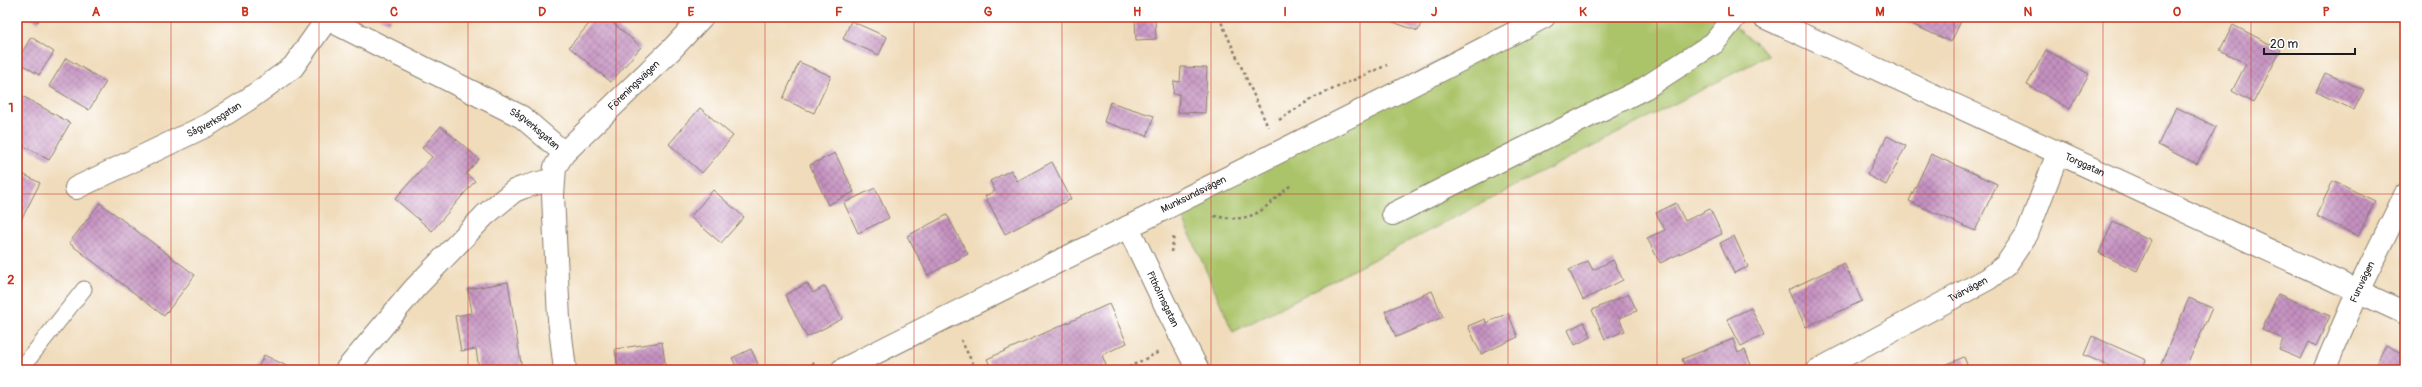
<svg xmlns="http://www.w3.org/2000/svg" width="2422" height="387" font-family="Pangolin,sans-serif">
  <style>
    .green { fill: #abc46a; stroke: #647043 }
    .building { fill: url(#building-cross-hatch) }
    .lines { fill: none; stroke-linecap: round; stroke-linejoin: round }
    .service-casing { stroke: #867c6c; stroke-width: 17 }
    .minor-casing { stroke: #867c6c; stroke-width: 24 }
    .tertiary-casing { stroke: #867c6c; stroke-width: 24 }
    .path { stroke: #867c6c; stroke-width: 2.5; stroke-dasharray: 3 3; stroke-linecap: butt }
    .service { stroke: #fff; stroke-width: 15 }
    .minor { stroke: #fff; stroke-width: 22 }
    .tertiary { stroke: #fff; stroke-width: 22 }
    .grid { fill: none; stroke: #c8321e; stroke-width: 1; stroke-opacity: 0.55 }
    .labels { text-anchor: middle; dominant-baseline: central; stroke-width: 3.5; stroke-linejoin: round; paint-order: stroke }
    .street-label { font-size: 10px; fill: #1c1c1c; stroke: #fff }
    .neatline { fill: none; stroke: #c8321e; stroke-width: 1.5 }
    .grid-label { font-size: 13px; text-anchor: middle; font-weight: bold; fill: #c8321e }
  </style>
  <defs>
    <pattern id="building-cross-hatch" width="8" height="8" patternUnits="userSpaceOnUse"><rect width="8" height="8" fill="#c591c0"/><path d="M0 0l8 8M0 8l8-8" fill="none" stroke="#9f769b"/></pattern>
  </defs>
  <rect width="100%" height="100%" fill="#fff"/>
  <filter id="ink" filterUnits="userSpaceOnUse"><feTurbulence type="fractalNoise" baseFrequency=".025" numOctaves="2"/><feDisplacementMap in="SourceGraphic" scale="8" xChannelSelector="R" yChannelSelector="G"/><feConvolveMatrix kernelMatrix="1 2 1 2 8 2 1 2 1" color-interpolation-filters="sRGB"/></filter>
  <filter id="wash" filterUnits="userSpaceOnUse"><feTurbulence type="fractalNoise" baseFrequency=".012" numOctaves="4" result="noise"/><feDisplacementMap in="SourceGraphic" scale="16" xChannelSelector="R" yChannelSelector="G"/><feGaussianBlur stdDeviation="0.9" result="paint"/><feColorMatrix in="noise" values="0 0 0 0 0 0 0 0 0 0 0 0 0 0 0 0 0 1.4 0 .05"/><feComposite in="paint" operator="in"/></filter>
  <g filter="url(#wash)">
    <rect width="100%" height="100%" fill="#f0dcbb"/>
    <path class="green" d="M 1521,17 L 1724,17 L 1769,55 L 1233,332 L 1176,202 Z"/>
    <g id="blocks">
      <g class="building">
        <path d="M 30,17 L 41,17 L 38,22 Z"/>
        <path d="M 378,17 L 391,17 L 388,22 Z"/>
        <path d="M 595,17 L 606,17 L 641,47 L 611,82 L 569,47 Z"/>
        <path d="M 1135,17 L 1155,17 L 1156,39 L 1136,40 Z"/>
        <path d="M 1379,17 L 1423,17 L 1418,31 Z"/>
        <path d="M 1896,17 L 1963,17 L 1951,42 Z"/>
        <path d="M 851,21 L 887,37 L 879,55 L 843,39 Z"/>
        <path d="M 2233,25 L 2281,50 L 2253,103 L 2232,91 L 2246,64 L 2220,50 Z"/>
        <path d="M 31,37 L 54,52 L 39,75 L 17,61 Z"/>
        <path d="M 2046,50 L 2089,74 L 2070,109 L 2027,85 Z"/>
        <path d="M 66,58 L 106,82 L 89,110 L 49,86 Z"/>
        <path d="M 799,62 L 831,76 L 814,113 L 783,99 Z"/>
        <path d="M 1181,67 L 1207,68 L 1205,113 L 1178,112 L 1179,94 L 1173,94 L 1174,81 L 1180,82 Z"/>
        <path d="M 2325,73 L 2364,90 L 2354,110 L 2316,92 Z"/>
        <path d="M 17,93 L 70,123 L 49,160 L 17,142 Z"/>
        <path d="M 1110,102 L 1154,116 L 1147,136 L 1104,122 Z"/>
        <path d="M 2176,107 L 2216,127 L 2197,164 L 2158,145 Z"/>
        <path d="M 700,108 L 733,136 L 702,173 L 669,144 Z"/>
        <path d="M 441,126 L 479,159 L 466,174 L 475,181 L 432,231 L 395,199 L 432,157 L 422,148 Z"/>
        <path d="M 1887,136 L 1906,146 L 1886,185 L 1867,175 Z"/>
        <path d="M 835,153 L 854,192 L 828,205 L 810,165 Z"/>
        <path d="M 1931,154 L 1997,184 L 1975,231 L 1909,201 Z"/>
        <path d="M 1052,162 L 1071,199 L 1005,234 L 985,196 L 995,191 L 990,181 L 1011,170 L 1017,181 Z"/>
        <path d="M 17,171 L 40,183 L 20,222 L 17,221 Z"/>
        <path d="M 2333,181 L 2375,201 L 2358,236 L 2316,216 Z"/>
        <path d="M 875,188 L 889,218 L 858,233 L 844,203 Z"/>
        <path d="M 713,190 L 744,217 L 721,243 L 690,217 Z"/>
        <path d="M 100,203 L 195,275 L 164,316 L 69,243 Z"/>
        <path d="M 1676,203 L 1685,221 L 1710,209 L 1722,234 L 1660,263 L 1647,238 L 1665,230 L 1656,213 Z"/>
        <path d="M 947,215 L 968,254 L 928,275 L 907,236 Z"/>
        <path d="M 2113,222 L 2151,240 L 2137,271 L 2099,253 Z"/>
        <path d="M 1734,236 L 1748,267 L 1734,273 L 1720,243 Z"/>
        <path d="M 1613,260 L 1623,280 L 1583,300 L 1569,270 L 1588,261 L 1593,270 Z"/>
        <path d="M 1844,263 L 1862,301 L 1806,327 L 1788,290 Z"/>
        <path d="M 508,282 L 522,370 L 479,370 L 476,349 L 461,351 L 455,316 L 472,313 L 468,289 Z"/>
        <path d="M 807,283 L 813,293 L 825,286 L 842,319 L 807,337 L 785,295 Z"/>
        <path d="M 1432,291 L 1443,317 L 1396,337 L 1385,311 Z"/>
        <path d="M 1629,294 L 1637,311 L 1619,318 L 1625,331 L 1605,339 L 1592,310 Z"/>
        <path d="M 2278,294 L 2330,316 L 2316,346 L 2309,342 L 2301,359 L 2279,350 L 2283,339 L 2262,330 Z"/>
        <path d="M 2189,298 L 2212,308 L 2185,370 L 2175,370 L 2161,364 Z"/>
        <path d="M 1109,304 L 1127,343 L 1102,355 L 1106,365 L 1095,370 L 992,370 L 987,359 Z"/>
        <path d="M 1751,308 L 1764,335 L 1741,346 L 1727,319 Z"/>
        <path d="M 1508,313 L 1518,337 L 1481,354 L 1468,326 L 1485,319 L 1486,323 Z"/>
        <path d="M 1584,322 L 1591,337 L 1575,345 L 1568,330 Z"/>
        <path d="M 2092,336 L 2146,360 L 2142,370 L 2118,370 L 2084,355 Z"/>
        <path d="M 1733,339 L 1738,353 L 1745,350 L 1753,370 L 1686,370 L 1682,359 Z"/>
        <path d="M 662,342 L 666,370 L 618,370 L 615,349 Z"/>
        <path d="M 2386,345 L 2405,355 L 2405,370 L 2373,370 Z"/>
        <path d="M 751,349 L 758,364 L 746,370 L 738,370 L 732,358 Z"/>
        <path d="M 264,355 L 295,370 L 257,370 Z"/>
        <path d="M 1964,357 L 1969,370 L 1933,370 Z"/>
      </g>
    </g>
  </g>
  <g filter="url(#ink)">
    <use href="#blocks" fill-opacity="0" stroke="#867c6c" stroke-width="1"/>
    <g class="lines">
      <defs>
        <path id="service" d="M 20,370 L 84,289"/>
        <g id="minor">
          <path id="s1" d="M 323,17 L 522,117 L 564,153 L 555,167 L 553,196 L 559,319 L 565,370"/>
          <path id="s2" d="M 1764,17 L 2405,313"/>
          <path id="s3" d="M 564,153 L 672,49 L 702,17"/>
          <path id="s4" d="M 76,188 L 210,124 L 246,101 L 293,67 L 327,19"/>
          <path d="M 1393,214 L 1645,88 L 1714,43 L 1735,17"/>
          <path id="s5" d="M 1128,227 L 1170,315 L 1198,370"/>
          <path d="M 346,370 L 414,289 L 485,215 L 514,191 L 524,187 L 554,179"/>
          <path id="s6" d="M 1818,370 L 1988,279 L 2006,265 L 2027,234 L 2058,153"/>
          <path id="s7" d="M 2324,370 L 2358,291 L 2405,195"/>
        </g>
        <g id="tertiary">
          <path id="s8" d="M 842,370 C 1075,251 1312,139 1544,17"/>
        </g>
      </defs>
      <use href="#service" class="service-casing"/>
      <use href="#minor" class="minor-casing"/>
      <use href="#tertiary" class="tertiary-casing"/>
      <g class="path">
        <path d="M 1219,17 L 1268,127"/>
        <path d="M 1279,120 L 1313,98 L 1387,65"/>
        <path d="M 1214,216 C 1256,224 1261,210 1291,185"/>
        <path d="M 1171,252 L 1174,235"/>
        <path d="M 961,340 L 976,370"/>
        <path d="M 801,370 L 816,362"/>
        <path d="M 1123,370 L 1159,352"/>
      </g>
      <use href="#service" class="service"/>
      <use href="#minor" class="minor"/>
      <use href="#tertiary" class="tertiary"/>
    </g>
  </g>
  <path class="grid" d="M 171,17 L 171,370M 319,17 L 319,370M 468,17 L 468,370M 616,17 L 616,370M 765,17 L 765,370M 914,17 L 914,370M 1062,17 L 1062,370M 1211,17 L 1211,370M 1360,17 L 1360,370M 1508,17 L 1508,370M 1657,17 L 1657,370M 1806,17 L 1806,370M 1954,17 L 1954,370M 2103,17 L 2103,370M 2251,17 L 2251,370M 17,194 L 2405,194"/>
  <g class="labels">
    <g class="street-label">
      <text stroke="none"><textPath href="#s3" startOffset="97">Föreningsvägen</textPath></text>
      <text stroke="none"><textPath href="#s4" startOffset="154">Sågverksgatan</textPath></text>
      <text stroke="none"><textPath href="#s1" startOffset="240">Sågverksgatan</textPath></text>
      <text stroke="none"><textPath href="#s2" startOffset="353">Torggatan</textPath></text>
      <text stroke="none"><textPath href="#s8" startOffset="393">Munksundsvägen</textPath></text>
      <text stroke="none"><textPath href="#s7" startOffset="96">Furuvägen</textPath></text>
      <text stroke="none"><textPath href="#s6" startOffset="170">Tvärvägen</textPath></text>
      <text stroke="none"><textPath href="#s5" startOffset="80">Pitholmsgatan</textPath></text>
    </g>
  </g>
  <rect width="2422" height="387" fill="none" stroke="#fff" stroke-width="44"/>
  <path d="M2264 48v6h91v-6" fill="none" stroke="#1c1c1c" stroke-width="2"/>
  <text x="2270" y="48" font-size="12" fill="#1c1c1c" stroke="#ffffff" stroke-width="3" paint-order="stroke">20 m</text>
  <rect x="22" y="22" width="2378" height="343" class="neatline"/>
  <g class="grid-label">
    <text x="96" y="16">A</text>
    <text x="245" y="16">B</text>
    <text x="394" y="16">C</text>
    <text x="542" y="16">D</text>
    <text x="691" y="16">E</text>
    <text x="839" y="16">F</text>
    <text x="988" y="16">G</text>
    <text x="1137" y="16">H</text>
    <text x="1285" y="16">I</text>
    <text x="1434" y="16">J</text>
    <text x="1583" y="16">K</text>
    <text x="1731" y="16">L</text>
    <text x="1880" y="16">M</text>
    <text x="2028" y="16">N</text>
    <text x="2177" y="16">O</text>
    <text x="2326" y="16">P</text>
    <text x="11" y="112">1</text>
    <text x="11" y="284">2</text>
  </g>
</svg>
